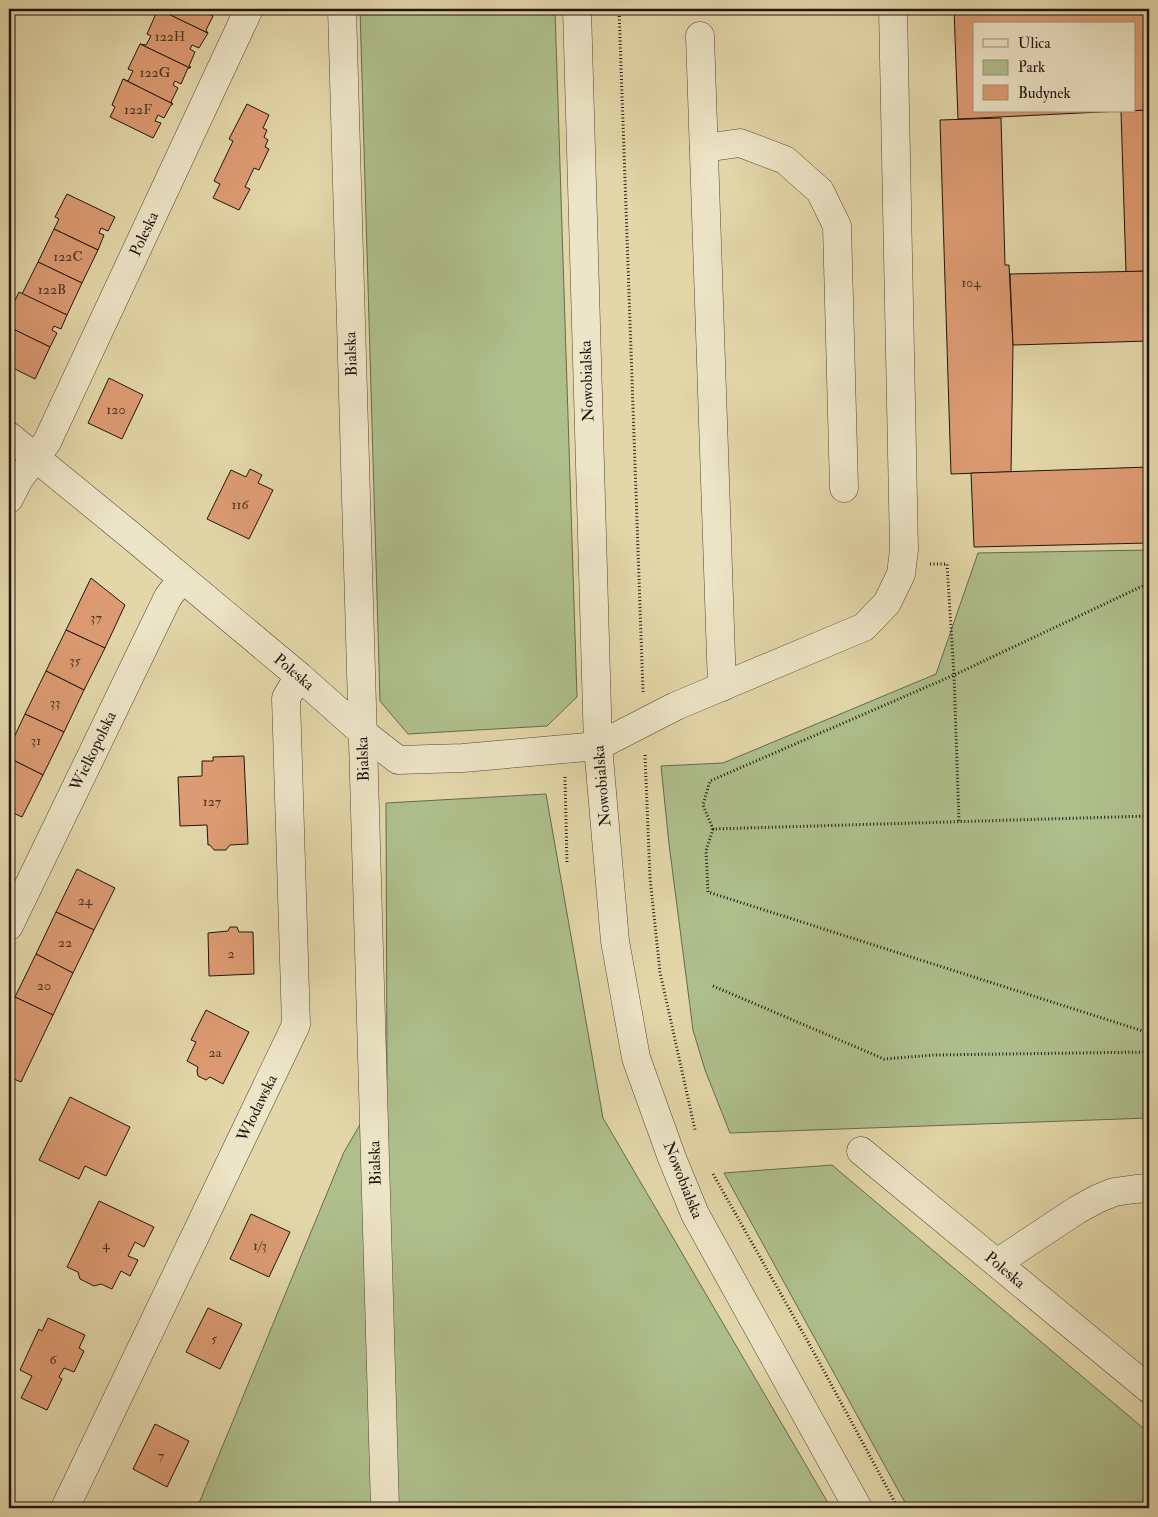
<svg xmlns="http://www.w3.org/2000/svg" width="1158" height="1517" font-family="'IM FELL Double Pica',serif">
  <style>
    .green { fill: #aebf8c; stroke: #666a4d }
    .building { fill: #dd9b73; stroke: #1f140e }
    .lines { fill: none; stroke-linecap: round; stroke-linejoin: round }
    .minor-casing { stroke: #504535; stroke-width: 29 }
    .path { stroke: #1f140e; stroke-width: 3; stroke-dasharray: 1 2.5; stroke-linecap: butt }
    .minor { stroke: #ede5c7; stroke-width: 28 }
    .labels { text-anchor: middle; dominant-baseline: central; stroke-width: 5; stroke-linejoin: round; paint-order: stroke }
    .number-label { font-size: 14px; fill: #4e3627 }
    .street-label { font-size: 16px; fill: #1f140e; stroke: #ede5c7 }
  </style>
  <rect width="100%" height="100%" fill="#e3d7a9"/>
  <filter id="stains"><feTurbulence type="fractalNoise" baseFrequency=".004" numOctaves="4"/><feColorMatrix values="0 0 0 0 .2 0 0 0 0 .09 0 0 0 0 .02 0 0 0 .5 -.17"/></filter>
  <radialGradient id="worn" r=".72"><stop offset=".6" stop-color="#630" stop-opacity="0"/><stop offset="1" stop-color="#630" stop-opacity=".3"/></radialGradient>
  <g class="green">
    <path d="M 360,9 L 555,9 L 577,697 L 547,726 L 408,734 L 380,701 Z"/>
    <path d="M 1149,550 L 1149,1118 L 730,1133 L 705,1070 L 693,1030 L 669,844 L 661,766 L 723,763 L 936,674 L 978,553 Z"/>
    <path d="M 546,794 L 603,1118 L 831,1508 L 197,1508 L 344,1152 L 387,1079 L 386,803 Z"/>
    <path d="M 832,1165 L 1149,1433 L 1149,1508 L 908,1508 L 724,1173 Z"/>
  </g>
  <g class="building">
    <path d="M 158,9 L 208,33 L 199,48 L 192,45 L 190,49 L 195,52 L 189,66 L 191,67 L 190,68 L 140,44 L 146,45 L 151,36 L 147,34 Z"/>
    <path d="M 158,9 L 163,10 L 164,9 L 209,9 L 207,13 L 213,16 L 206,30 L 208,33 Z"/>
    <path d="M 954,9 L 1149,9 L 1149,110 L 1134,111 L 1134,24 L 974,24 L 974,111 L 1121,111 L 958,119 Z"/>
    <path d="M 140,44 L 190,68 L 188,68 L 181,84 L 175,81 L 173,85 L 178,88 L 171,102 L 173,104 L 123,79 L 128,81 L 133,71 L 128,69 Z"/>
    <path d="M 123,79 L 173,104 L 172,105 L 171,105 L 164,118 L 158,115 L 155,121 L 161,123 L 153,138 L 110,117 L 115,107 L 112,105 Z"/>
    <path d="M 247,104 L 269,115 L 263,128 L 267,130 L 264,137 L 268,140 L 265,147 L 269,149 L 259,170 L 254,168 L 245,187 L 250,189 L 239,210 L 213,198 L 220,184 L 214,181 L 233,141 L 229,139 Z"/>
    <path d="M 1149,110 L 1149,271 L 1126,272 L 1121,111 Z"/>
    <path d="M 1001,118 L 1005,265 L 1009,265 L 1013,345 L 1011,472 L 951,474 L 940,120 Z"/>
    <path d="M 67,194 L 115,217 L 108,231 L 101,228 L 99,233 L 104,235 L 98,250 L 54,229 L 59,219 L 55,217 Z"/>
    <path d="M 54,229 L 98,250 L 82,283 L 38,262 Z"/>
    <path d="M 38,262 L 82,283 L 67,315 L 22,294 Z"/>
    <path d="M 1149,271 L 1149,341 L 1013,345 L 1010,274 Z"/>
    <path d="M 19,292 L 67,315 L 61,329 L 54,326 L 52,330 L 57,333 L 50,347 L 9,327 L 9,324 L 12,317 L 9,315 L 9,313 Z"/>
    <path d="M 9,327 L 50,347 L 35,379 L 9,366 Z"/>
    <path d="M 109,378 L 143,395 L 122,439 L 88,423 Z"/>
    <path d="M 1149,467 L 1149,543 L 974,547 L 971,473 Z"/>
    <path d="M 250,469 L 262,475 L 258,483 L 273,490 L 249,539 L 207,519 L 231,470 L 246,477 Z"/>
    <path d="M 91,578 L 125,605 L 105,648 L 66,630 Z"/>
    <path d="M 66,630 L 105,648 L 84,690 L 46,671 Z"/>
    <path d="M 46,671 L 84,690 L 64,732 L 25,714 Z"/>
    <path d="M 25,714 L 64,732 L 43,775 L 9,758 L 9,748 Z"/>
    <path d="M 244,756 L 248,844 L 230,845 L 226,850 L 214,850 L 210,845 L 208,845 L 207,825 L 180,826 L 178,777 L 202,776 L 202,761 L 213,761 L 213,757 Z"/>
    <path d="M 9,758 L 43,775 L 22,817 L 9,811 Z"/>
    <path d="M 77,869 L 115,888 L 94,930 L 56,912 Z"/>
    <path d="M 56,912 L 94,930 L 73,973 L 36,954 Z"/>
    <path d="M 230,927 L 237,927 L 239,932 L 253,932 L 254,974 L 209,976 L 208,933 L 228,931 Z"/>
    <path d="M 36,954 L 73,973 L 53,1015 L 15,997 Z"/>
    <path d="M 15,997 L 53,1015 L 21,1082 L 9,1077 L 9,1010 Z"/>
    <path d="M 206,1010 L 249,1032 L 223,1084 L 210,1077 L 206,1080 L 198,1076 L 197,1071 L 198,1067 L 187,1061 L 196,1042 L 191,1040 Z"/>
    <path d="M 70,1097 L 130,1127 L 106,1176 L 85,1166 L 79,1179 L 39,1160 Z"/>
    <path d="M 99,1201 L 154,1227 L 144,1247 L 135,1242 L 128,1256 L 138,1260 L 130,1276 L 121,1271 L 112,1289 L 101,1284 L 94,1286 L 80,1279 L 78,1272 L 67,1267 Z"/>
    <path d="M 251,1214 L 290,1232 L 269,1277 L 230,1259 Z"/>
    <path d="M 208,1308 L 242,1324 L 220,1369 L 186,1352 Z"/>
    <path d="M 48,1318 L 85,1335 L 79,1348 L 84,1351 L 74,1372 L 64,1368 L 59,1377 L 62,1379 L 47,1410 L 21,1398 L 32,1376 L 20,1370 L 39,1329 L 42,1331 Z"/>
    <path d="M 155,1424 L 189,1441 L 167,1487 L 133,1469 Z"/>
  </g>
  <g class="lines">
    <defs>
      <g id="minor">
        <path d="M 342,9 L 385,1508"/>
        <path d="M 577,9 L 598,746 L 615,941 L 636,1058 L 672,1158 L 695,1214 L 858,1508"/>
        <path d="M 700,36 L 722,687"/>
        <path d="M 704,148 L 740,143 L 785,160 L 820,191 L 837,226 L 844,488"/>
        <path d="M 9,436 L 129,534 L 299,676 L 362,732 L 398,760 L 463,758 L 598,746 L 676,706 L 864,627 L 887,603 L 901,574 L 904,550 L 893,9"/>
        <path d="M 9,499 L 19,479 L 47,442 L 249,9"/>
        <path d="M 9,926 L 168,597 L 182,579"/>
        <path d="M 861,1151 L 1149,1389"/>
        <path d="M 997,1263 L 1077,1210 L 1097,1199 L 1114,1192 L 1136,1189 L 1149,1188"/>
        <path d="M 65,1508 L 296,1025 L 286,698 L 299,676"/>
      </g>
    </defs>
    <use href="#minor" class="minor-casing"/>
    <g class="path">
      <path d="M 619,9 L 643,692"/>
      <path d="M 930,564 L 947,564 L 954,675 L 959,822"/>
      <path d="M 1149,583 L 954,675 L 710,781 L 703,805 L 713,829 L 1149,816"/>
      <path d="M 645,755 L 650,878 L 660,972 L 695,1130"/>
      <path d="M 565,777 L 567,863"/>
      <path d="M 713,829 L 706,851 L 708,892 L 1149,1033"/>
      <path d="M 713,986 L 884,1059 L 934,1055 L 1149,1052"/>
      <path d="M 713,1174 L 812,1349 L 898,1508"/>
    </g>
    <use href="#minor" class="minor"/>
  </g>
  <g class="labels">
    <g class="number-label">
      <text x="170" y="36">122H</text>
      <text x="155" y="72">122G</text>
      <text x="138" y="109">122F</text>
      <text x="68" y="256">122C</text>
      <text x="971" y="282">104</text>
      <text x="52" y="289">122B</text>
      <text x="116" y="409">120</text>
      <text x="240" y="504">116</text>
      <text x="96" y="617">37</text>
      <text x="75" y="660">35</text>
      <text x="55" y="702">33</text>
      <text x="36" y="740">31</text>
      <text x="212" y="801">127</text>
      <text x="85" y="900">24</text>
      <text x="65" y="942">22</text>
      <text x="231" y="953">2</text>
      <text x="44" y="985">20</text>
      <text x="215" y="1052">2a</text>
      <text x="106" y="1244">4</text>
      <text x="260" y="1245">1/3</text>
      <text x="214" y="1338">5</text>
      <text x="53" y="1359">6</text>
      <text x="161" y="1455">7</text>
    </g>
    <g class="street-label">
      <text transform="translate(144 234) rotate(-65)">Poleska</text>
      <text transform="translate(351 354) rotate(-92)">Bialska</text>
      <text transform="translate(587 381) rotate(-92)">Nowobialska</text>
      <text transform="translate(294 672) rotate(40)">Poleska</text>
      <text transform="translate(93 751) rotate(-64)">Wielkopolska</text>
      <text transform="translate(363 759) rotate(-92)">Bialska</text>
      <text transform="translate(602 786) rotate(-95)">Nowobialska</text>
      <text transform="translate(257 1108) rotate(-64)">Włodawska</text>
      <text transform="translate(375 1163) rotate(-92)">Bialska</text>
      <text transform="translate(683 1180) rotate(68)">Nowobialska</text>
      <text transform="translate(1005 1270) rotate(40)">Poleska</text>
    </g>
  </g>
  <rect width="1158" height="1517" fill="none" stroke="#e3d7a9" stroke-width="30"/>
  <rect x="10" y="10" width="1138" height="1497" fill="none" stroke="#1f140e" stroke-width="2.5"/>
  <rect x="15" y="15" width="1128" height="1487" fill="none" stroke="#1f140e"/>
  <rect x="973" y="22" width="162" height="90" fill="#ede5c7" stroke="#9b917d"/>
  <rect x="983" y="39" width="25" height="8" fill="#ede5c7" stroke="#9b917d"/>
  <text x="1018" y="48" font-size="15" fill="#1f140e">Ulica</text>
  <rect x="983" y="60" width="25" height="15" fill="#aebf8c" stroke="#9b917d"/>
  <text x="1018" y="72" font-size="15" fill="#1f140e">Park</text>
  <rect x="983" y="85" width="25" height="15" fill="#dd9b73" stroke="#9b917d"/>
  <text x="1018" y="98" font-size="15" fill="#1f140e">Budynek</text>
  <rect width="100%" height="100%" filter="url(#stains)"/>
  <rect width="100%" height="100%" fill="url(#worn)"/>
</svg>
